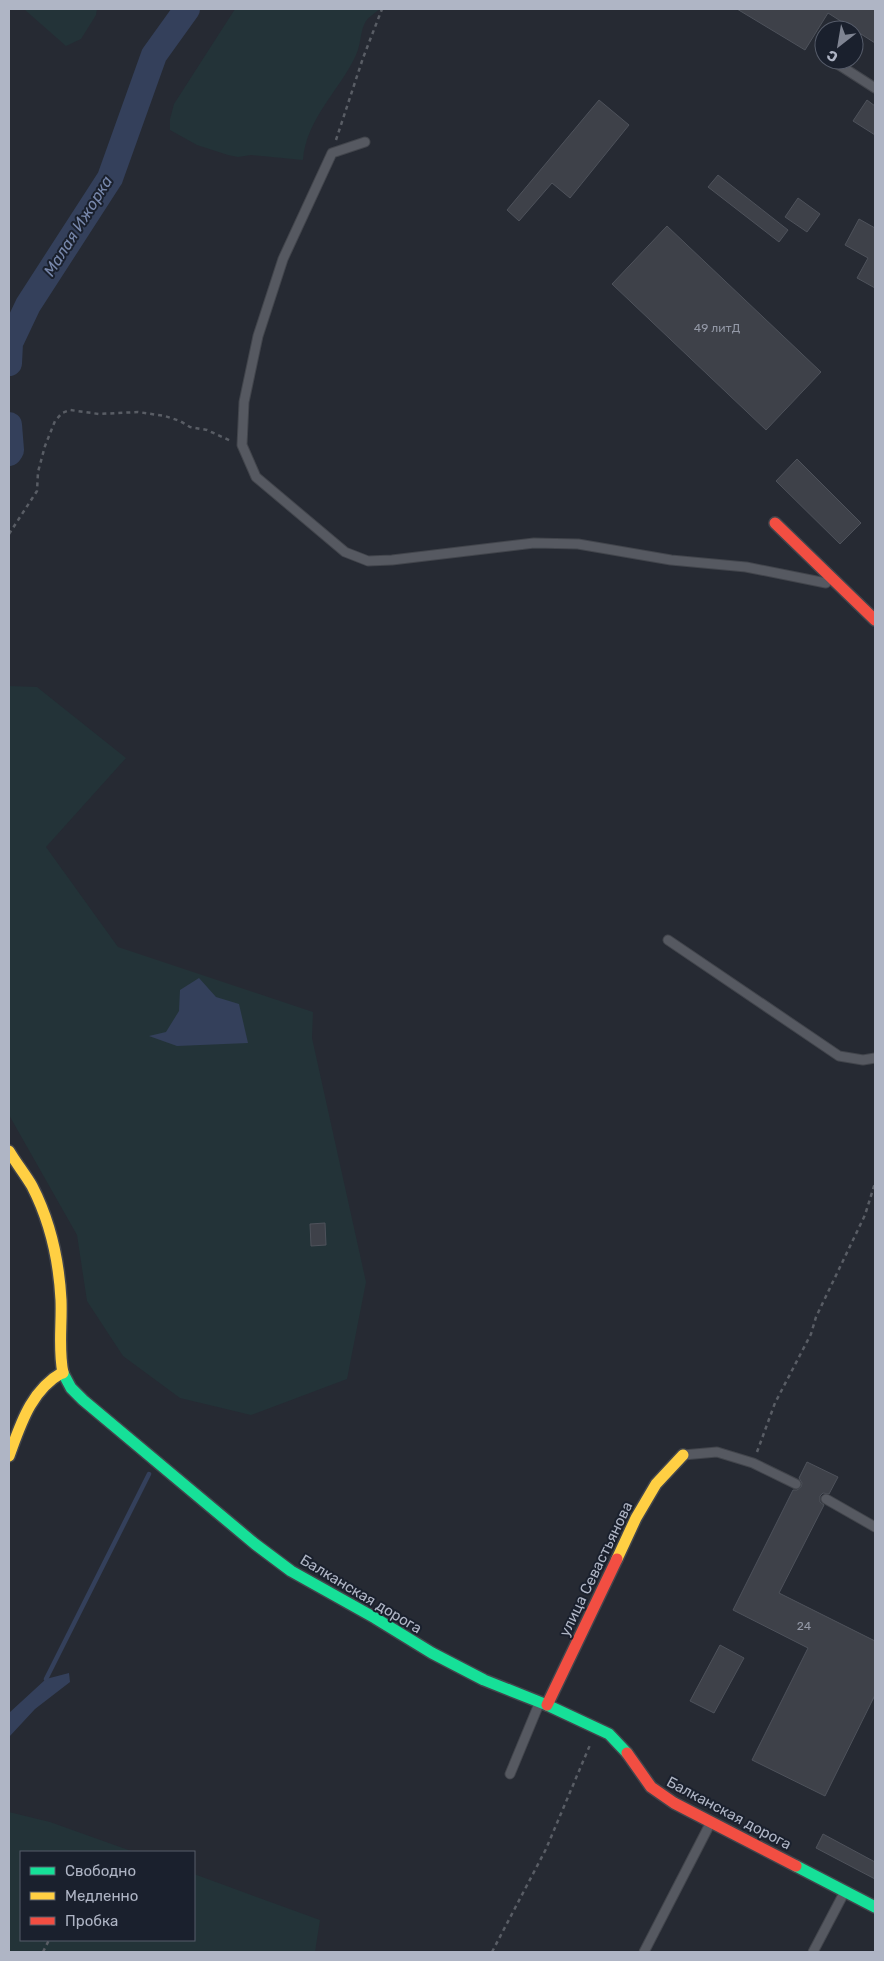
<svg xmlns="http://www.w3.org/2000/svg" width="884" height="1961" font-family="Rubik,sans-serif">
  <style>
    .green { fill: #233338 }
    .water { fill: #34405b }
    .lines { fill: none; stroke-linecap: round; stroke-linejoin: round }
    .stream { stroke: #34405b; stroke-width: 4.5 }
    .river { stroke: #34405b; stroke-width: 26 }
    .building { fill: #3e4149; stroke: #4e525b }
    .lane-casing { stroke: #42454c; stroke-width: 11 }
    .fast-casing { stroke: #42454c; stroke-width: 14 }
    .slow-casing { stroke: #42454c; stroke-width: 14 }
    .jam-casing { stroke: #42454c; stroke-width: 14 }
    .path { stroke: #595d65; stroke-width: 2.5; stroke-dasharray: 4 4; stroke-linecap: butt }
    .lane { stroke: #565961; stroke-width: 9 }
    .fast { stroke: #16e098; stroke-width: 11 }
    .slow { stroke: #ffcf43; stroke-width: 11 }
    .jam { stroke: #f24e42; stroke-width: 11 }
    .labels { text-anchor: middle; dominant-baseline: central; stroke-width: 4; stroke-linejoin: round; paint-order: stroke }
    .number-label { font-size: 12px; fill: #9398a6 }
    .street-label { font-size: 15px; fill: #afb5c5; stroke: #1a202d }
    .water-label { font-size: 16px; font-style: italic; fill: #7888ac; stroke: #1a202d }
  </style>
  <rect width="100%" height="100%" fill="#262a33"/>
  <g class="green">
    <path d="M 24,9 L 97,9 L 96,15 L 81,39 L 66,46 Z"/>
    <path d="M 235,9 L 380,9 C 376,12 369,17 366,21 C 360,30 361,45 356,55 C 340,90 306,119 303,160 L 251,155 L 238,157 L 228,155 L 197,145 L 170,130 L 170,119 L 174,104 Z"/>
    <path d="M 9,686 L 37,687 L 126,758 L 46,847 L 118,947 L 313,1012 L 312,1038 L 366,1282 L 347,1379 L 251,1415 L 180,1398 L 123,1356 L 87,1301 L 77,1235 L 9,1115 Z"/>
    <path d="M 9,1812 L 50,1822 L 134,1852 L 21,1852 L 21,1940 L 194,1940 L 194,1874 L 320,1920 L 315,1952 L 9,1952 Z"/>
  </g>
  <g class="water">
    <path d="M 199,978 L 216,997 L 239,1004 L 248,1043 L 177,1046 L 149,1036 L 166,1032 L 179,1011 L 180,990 Z"/>
    <path d="M 69,1673 L 70,1682 L 35,1709 L 9,1737 L 9,1713 L 46,1679 Z"/>
  </g>
  <g class="lines">
    <path class="stream" d="M 46,1679 L 149,1474"/>
    <g class="river">
      <path d="M 9,363 L 10,343 L 28,305 L 110,178 L 154,55 L 187,9"/>
      <path d="M 9,425 L 11,450 L 9,453"/>
    </g>
  </g>
  <g class="building">
    <path d="M 737,9 L 875,9 L 875,43 L 828,13 L 805,50 Z"/>
    <path d="M 599,100 L 629,125 L 570,198 L 552,183 L 519,221 L 507,210 Z"/>
    <path d="M 867,100 L 875,106 L 875,135 L 853,121 Z"/>
    <path d="M 718,175 L 788,230 L 779,242 L 708,187 Z"/>
    <path d="M 798,198 L 820,214 L 807,232 L 785,217 Z"/>
    <path d="M 859,219 L 875,228 L 875,288 L 857,278 L 868,258 L 845,245 Z"/>
    <path d="M 667,226 L 821,372 L 766,430 L 612,284 Z"/>
    <path d="M 797,459 L 861,523 L 840,544 L 776,481 Z"/>
    <path d="M 325,1223 L 326,1245 L 311,1246 L 310,1224 Z"/>
    <path d="M 807,1462 L 838,1477 L 829,1494 L 823,1493 L 820,1496 L 820,1502 L 824,1505 L 779,1593 L 875,1641 L 875,1695 L 825,1796 L 752,1760 L 808,1648 L 733,1610 L 793,1490 L 797,1490 L 801,1487 L 802,1483 L 799,1478 Z"/>
    <path d="M 720,1645 L 744,1658 L 714,1713 L 690,1701 Z"/>
    <path d="M 823,1834 L 875,1862 L 875,1879 L 816,1848 Z"/>
  </g>
  <g class="lines">
    <defs>
      <g id="lane">
        <path d="M 836,63 L 875,88"/>
        <path d="M 365,142 L 332,153 L 283,259 L 258,336 L 244,402 L 242,445 L 256,477 L 345,552 L 368,561 L 392,560 L 534,543 L 578,544 L 671,560 L 746,567 L 826,583"/>
        <path d="M 668,940 L 839,1056 L 863,1060 L 875,1058"/>
        <path d="M 683,1455 L 717,1452 L 753,1463 L 796,1484"/>
        <path d="M 826,1499 L 875,1527"/>
        <path d="M 510,1774 L 539,1704"/>
        <path d="M 644,1952 L 710,1824"/>
        <path d="M 813,1952 L 844,1893"/>
      </g>
      <g id="fast">
        <path d="M 63,1373 L 71,1388 L 83,1400 L 255,1544 L 291,1571 L 375,1618 L 432,1653 L 484,1680 L 547,1705 L 609,1734 L 627,1753"/>
        <path d="M 796,1866 L 875,1907"/>
      </g>
      <g id="slow">
        <path d="M 9,1151 C 16,1163 25,1174 32,1186 C 50,1221 59,1262 61,1300 C 62,1325 58,1349 63,1373"/>
        <path d="M 9,1456 C 21,1423 31,1390 63,1372"/>
        <path d="M 617,1559 L 636,1518 L 656,1484 L 683,1455"/>
      </g>
      <g id="jam">
        <path d="M 775,523 L 875,620"/>
        <path d="M 547,1705 L 617,1559"/>
        <path d="M 627,1753 L 651,1787 L 674,1803 L 796,1866"/>
      </g>
    </defs>
    <use href="#lane" class="lane-casing"/>
    <use href="#fast" class="fast-casing"/>
    <use href="#slow" class="slow-casing"/>
    <use href="#jam" class="jam-casing"/>
    <g class="path">
      <path d="M 336,140 L 363,58 L 382,9"/>
      <path d="M 9,534 L 37,491 L 38,472 L 45,446 L 55,421 L 62,413 L 70,410 L 99,414 L 138,412 L 165,416 L 180,421 L 190,427 L 207,430 L 231,441"/>
      <path d="M 757,1452 L 775,1403 L 811,1334 L 816,1317 L 865,1215 L 875,1183"/>
      <path d="M 43,1952 L 49,1940"/>
      <path d="M 492,1952 L 546,1849 L 590,1745"/>
    </g>
    <use href="#lane" class="lane"/>
    <use href="#fast" class="fast"/>
    <use href="#slow" class="slow"/>
    <use href="#jam" class="jam"/>
  </g>
  <g class="labels">
    <g class="number-label">
      <text x="717" y="328">49 литД</text>
      <text x="804" y="1626">24</text>
    </g>
    <g class="street-label">
      <text transform="translate(596 1569) rotate(-64)">улица Севастьянова</text>
      <text transform="translate(361 1594) rotate(31)">Балканская дорога</text>
      <text transform="translate(729 1813) rotate(28)">Балканская дорога</text>
    </g>
    <g class="water-label">
      <text transform="translate(78 226) rotate(-58)">Малая Ижорка</text>
    </g>
  </g>
  <rect width="884" height="1961" fill="none" stroke="#afb5c5" stroke-width="20"/>
  <rect x="20" y="1851" width="175" height="90" fill="#1a202d" stroke="#565c6a"/>
  <rect x="30" y="1867" width="25" height="8" fill="#16e098" stroke="#565c6a"/>
  <text x="65" y="1876" font-size="15" fill="#afb5c5">Свободно</text>
  <rect x="30" y="1892" width="25" height="8" fill="#ffcf43" stroke="#565c6a"/>
  <text x="65" y="1901" font-size="15" fill="#afb5c5">Медленно</text>
  <rect x="30" y="1917" width="25" height="8" fill="#f24e42" stroke="#565c6a"/>
  <text x="65" y="1926" font-size="15" fill="#afb5c5">Пробка</text>
  <g transform="translate(839 45) rotate(211)"><circle r="24" fill="#1a202d" stroke="#565c6a"/>
  <path d="M0-4L9 19L0 12L-9 19Z" fill="#7f8492"/>
  <text y="-8" font-size="14" font-weight="bold" text-anchor="middle" fill="#afb5c5">С</text>
  </g>
</svg>
